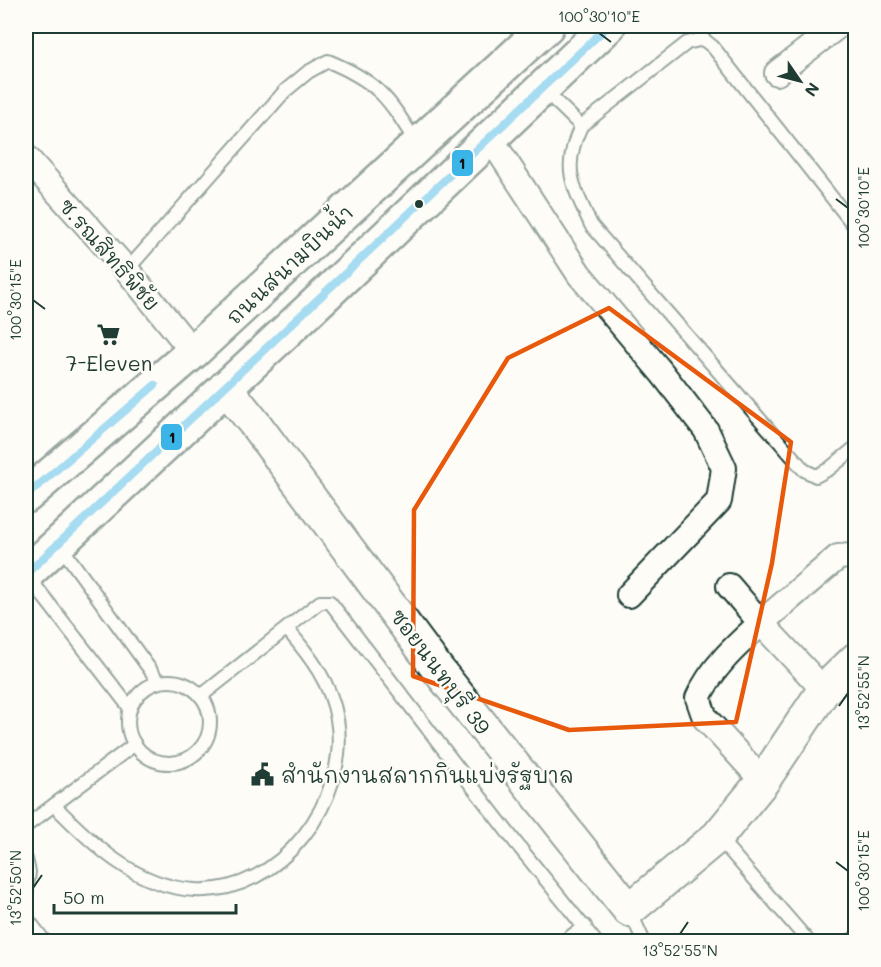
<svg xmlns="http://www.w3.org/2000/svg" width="881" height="967" font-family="Mali,'Playpen Sans Thai',sans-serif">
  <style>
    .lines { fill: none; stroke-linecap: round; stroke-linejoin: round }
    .service-casing { stroke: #1f3d34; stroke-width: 16 }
    .minor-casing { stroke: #1f3d34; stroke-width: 28 }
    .tertiary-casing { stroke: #1f3d34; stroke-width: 36 }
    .secondary-casing { stroke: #1f3d34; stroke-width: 38 }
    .service { stroke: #fdfcf7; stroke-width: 12 }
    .minor { stroke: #fdfcf7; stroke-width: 24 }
    .tertiary { stroke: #fdfcf7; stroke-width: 32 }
    .secondary { stroke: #fdfcf7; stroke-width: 33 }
    .bus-1-casing { stroke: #fdfcf7; stroke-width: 12 }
    .bus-1 { stroke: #3bb5e8; stroke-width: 8 }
    .marked { fill: none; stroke: #e8590c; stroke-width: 4.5; stroke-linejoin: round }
    .ticks { fill: none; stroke: #1f3d34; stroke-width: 2 }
    .bus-dot { fill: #1f3d34; stroke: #fdfcf7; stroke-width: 2 }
    .labels { text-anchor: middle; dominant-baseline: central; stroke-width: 5; stroke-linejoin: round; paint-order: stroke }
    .street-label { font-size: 21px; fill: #1f3d34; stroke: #fdfcf7 }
    .poi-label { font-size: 21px; fill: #1f3d34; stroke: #fdfcf7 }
    .line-badge { stroke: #fdfcf7; stroke-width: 2 }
    .pale-badge-label { font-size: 16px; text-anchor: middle; font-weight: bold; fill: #111 }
    .neatline { fill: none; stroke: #1f3d34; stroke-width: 2 }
    .ticks-label { font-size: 15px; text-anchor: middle; fill: #1f3d34 }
  </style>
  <rect width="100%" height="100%" fill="#fdfcf7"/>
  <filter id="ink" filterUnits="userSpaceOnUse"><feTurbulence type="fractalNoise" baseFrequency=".0167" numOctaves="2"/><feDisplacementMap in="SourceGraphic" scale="12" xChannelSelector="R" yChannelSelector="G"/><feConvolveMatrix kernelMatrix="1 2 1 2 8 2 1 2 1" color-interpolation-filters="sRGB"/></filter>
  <g filter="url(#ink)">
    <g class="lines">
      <defs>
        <g id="service">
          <path d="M 544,90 L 581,126 C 561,169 573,185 591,225 L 804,470 L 816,476 L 829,469 L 856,447"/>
          <path d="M 581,126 L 687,43 L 703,39 L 713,47 L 856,228"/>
          <path d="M 127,270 L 285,91 L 308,72 L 328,61 C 379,82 389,99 417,144"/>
          <path d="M 59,544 L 159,682"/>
          <path d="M 26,574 L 130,708"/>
          <circle cx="169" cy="722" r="41"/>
          <path d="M 201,696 L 320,602 L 330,602 L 516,843 L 596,942"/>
          <path d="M 54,805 C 92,844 136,887 195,890 C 280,895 351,799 337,719 C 331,683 310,656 287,629"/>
          <path d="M 26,826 L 135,744"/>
          <path d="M 718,837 L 809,942"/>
          <path d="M 26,859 L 29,872 L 26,896"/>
          <path d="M 630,911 L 644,942"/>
          <path d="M 26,917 L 45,942"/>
          <path d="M 563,942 L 585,926"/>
          <path d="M 850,942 L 856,937"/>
        </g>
        <g id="minor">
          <path d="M 777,73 L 838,26"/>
          <path d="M 489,136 L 579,274 L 662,373 L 706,430 L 724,468 L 719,501 L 629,595"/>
          <path d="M 26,157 L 127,270 L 193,352"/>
          <path d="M 729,586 L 761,623 L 838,557 L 852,556 L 856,559"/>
          <path d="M 763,781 L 705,718 L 698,698 C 712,667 736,646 761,623 L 824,690"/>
        </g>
        <path id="tertiary" d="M 225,387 L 255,424 L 439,671 L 629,910 L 718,836 L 763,781 L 824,690 L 856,659"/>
        <g id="secondary">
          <path d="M 26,496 L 193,352 L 547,26"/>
          <path d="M 26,574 L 323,297 L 608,26"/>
        </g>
      </defs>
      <use href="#service" class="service-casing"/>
      <use href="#minor" class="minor-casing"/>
      <use href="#tertiary" class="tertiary-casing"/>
      <use href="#secondary" class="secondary-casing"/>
      <use href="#service" class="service"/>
      <use href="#minor" class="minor"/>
      <use href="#tertiary" class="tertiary"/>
      <use href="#secondary" class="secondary"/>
      <defs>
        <g id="bus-1">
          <path d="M 26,496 L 155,385"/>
          <path d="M 26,574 L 608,26"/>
        </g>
      </defs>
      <use href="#bus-1" class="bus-1-casing"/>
      <use href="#bus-1" class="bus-1"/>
    </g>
  </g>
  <path d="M0 0H881V967H0ZM 609,308 L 791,442 L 772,563 L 736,722 L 569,730 L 413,676 L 414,510 L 508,358 Z" fill="#fdfcf7" fill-opacity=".55" fill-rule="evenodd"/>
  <path class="marked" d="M 609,308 L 791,442 L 772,563 L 736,722 L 569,730 L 413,676 L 414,510 L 508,358 Z"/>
  <path class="ticks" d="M 599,33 L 611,42M 836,199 L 848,208M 33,300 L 45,309M 839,706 L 848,693M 836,862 L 848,871M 33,888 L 42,875M 680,934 L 688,922"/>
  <defs>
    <symbol id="supermarket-bare" viewBox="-9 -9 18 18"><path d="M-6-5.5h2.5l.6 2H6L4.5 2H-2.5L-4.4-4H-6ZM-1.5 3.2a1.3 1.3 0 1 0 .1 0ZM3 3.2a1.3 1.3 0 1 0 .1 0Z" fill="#1f3d34" stroke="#fdfcf7" stroke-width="2.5" paint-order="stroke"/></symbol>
    <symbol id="civic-bare" viewBox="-9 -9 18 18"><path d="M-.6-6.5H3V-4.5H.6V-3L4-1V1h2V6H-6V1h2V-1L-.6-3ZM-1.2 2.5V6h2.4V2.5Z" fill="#1f3d34" stroke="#fdfcf7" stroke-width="2.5" paint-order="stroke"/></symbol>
  </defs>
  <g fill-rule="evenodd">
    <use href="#supermarket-bare" x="92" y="318" width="33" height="33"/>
    <use href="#civic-bare" x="246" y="758" width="33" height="33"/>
  </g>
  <circle class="bus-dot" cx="419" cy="204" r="5"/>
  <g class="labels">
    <g class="street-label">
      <text transform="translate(110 254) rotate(49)">ซ.รณสิทธิพิชัย</text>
      <text transform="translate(289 264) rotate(-43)">ถนนสนามบินน้ำ</text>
      <text transform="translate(441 671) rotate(53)">ซอยนนทบุรี 39</text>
    </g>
    <g class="poi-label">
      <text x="109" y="362">7-Eleven</text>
      <text x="281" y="774" text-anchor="start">สำนักงานสลากกินแบ่งรัฐบาล</text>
    </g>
  </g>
  <g class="line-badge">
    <rect x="451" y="149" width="23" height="28" rx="6" fill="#3bb5e8"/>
    <rect x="160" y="423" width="23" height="28" rx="6" fill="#3bb5e8"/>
  </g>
  <g class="pale-badge-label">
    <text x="462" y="169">1</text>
    <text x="172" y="443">1</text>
  </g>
  <rect width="881" height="967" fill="none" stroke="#fdfcf7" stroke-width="66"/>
  <g transform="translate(800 81) rotate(125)" stroke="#fdfcf7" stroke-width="4.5" paint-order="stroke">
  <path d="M0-4.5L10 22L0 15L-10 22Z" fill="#1f3d34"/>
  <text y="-9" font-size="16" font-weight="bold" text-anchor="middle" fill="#1f3d34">N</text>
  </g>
  <path d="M54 904v9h182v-9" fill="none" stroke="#1f3d34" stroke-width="3"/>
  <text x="63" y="904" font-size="18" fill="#1f3d34" stroke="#fdfcf7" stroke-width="4.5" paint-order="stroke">50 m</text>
  <rect x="33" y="33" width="815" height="901" class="neatline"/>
  <g class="ticks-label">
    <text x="599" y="22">100°30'10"E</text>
    <text transform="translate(864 208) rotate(-90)" y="5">100°30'10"E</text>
    <text transform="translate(16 300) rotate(-90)" y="5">100°30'15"E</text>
    <text transform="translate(864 693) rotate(-90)" y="5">13°52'55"N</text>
    <text transform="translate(864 871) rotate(-90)" y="5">100°30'15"E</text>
    <text transform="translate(16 888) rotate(-90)" y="5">13°52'50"N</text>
    <text x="680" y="956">13°52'55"N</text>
  </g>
</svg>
